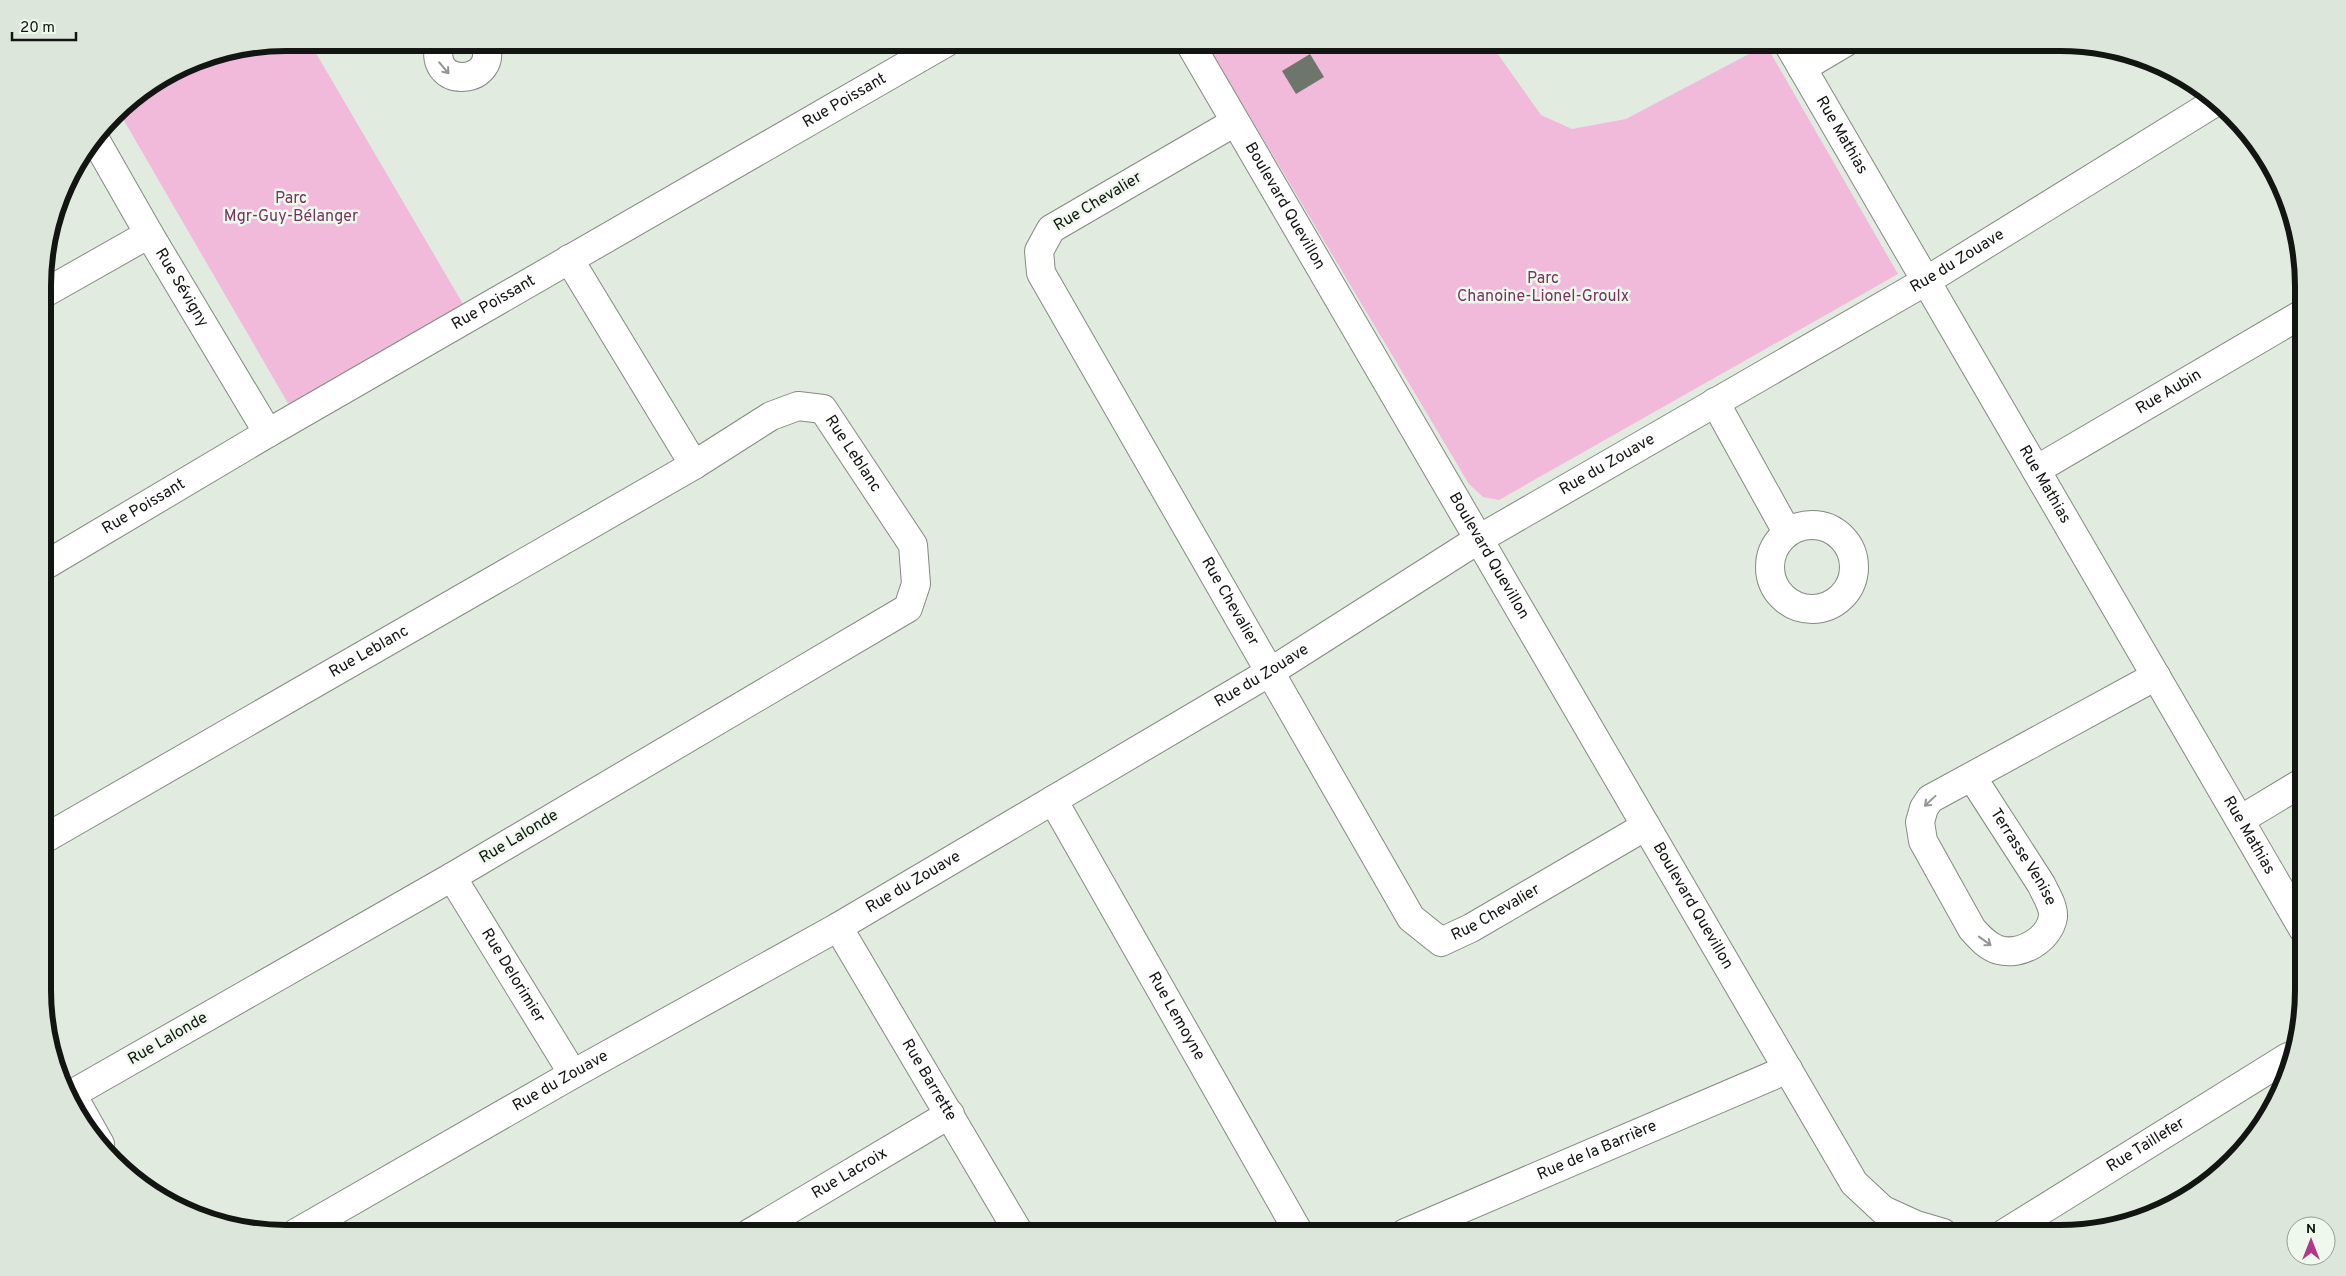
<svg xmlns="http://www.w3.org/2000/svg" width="2346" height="1276" font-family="Overpass,sans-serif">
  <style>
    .green { fill: #f1bada }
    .building { fill: #6e766c }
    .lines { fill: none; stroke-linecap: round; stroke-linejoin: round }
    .minor-casing { stroke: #838b81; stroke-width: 30 }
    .minor { stroke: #fff; stroke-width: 28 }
    .oneway { stroke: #949694 }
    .labels { text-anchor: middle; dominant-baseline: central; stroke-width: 5; stroke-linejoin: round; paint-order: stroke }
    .street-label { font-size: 16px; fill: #121511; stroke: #eff8ed }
    .park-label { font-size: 16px; fill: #76345f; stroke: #eff8ed }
    .rim { fill: none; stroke: #121511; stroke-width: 6 }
  </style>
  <rect width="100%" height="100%" fill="#e2ebe0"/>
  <g class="green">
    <path d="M 286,42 L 310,43 L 463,304 L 289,405 L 119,112 L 125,103 L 193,61 Z"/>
    <path d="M 1206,43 L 1490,43 L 1541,115 L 1572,129 L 1626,119 L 1766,45 L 1898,274 L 1499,500 L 1483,497 L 1469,484 Z"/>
  </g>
  <path class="building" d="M 1310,54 L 1324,77 L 1296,94 L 1282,71 Z"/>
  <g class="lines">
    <defs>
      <g id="minor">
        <path d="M 440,42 C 426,93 503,84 484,42"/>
        <path id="s1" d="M 1189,42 L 1854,1183 L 1883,1210 L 1916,1225 L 1943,1233"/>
        <path id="s2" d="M 1787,42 L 2303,929"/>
        <path d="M 1802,68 L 1846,42"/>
        <path id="s3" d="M 1235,122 L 1051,229 L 1039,251 L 1041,273 L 1411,918 L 1441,942 L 1471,928 L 1646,826"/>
        <path id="s4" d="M 96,141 L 149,234 L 268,433"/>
        <path d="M 569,259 L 694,465"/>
        <path d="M 43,294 L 149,234"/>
        <path d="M 1715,402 L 1787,532"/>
        <path id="s5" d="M 2036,470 L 2302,314"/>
        <circle cx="1812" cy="567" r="42"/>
        <path id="s6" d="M 44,566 L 268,433 L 947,42"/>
        <path id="s7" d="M 1972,777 L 2041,884 C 2045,893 2054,906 2053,917 C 2049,940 2021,956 1999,950 C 1988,947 1980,938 1972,929 L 1923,841 L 1920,822 L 1924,808 L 1930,799 L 2156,676"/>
        <path id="s8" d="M 1053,800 L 1299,1233"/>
        <path d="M 2240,820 L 2303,782"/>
        <path id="s9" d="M 44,839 L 694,465 L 771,416 L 798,406 L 823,409 L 913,545 L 916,584 L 908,608 L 452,877 L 72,1094"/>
        <path id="s10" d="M 452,877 L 573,1074"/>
        <path id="s11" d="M 838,927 L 1019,1233"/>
        <path d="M 73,1096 L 100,1144"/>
        <path id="s12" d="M 296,1233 L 573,1074 L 838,927 L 1270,672 L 1479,539 L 1926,281 L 2217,101"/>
        <path id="s13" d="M 750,1233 L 950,1114"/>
        <path id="s14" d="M 1405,1233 L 1788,1069"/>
        <path id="s15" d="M 2005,1233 L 2288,1057"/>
      </g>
    </defs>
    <use href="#minor" class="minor-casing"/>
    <use href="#minor" class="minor"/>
  </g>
  <defs><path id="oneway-shaft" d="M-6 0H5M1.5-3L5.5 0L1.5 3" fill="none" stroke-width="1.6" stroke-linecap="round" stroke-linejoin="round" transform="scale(1.25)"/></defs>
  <g class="oneway">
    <use href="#oneway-shaft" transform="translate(444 68) rotate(50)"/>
    <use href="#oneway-shaft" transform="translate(1930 801) rotate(137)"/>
    <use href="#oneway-shaft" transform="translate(1985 941) rotate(36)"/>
  </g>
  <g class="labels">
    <g class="street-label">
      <text stroke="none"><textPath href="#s6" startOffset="926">Rue Poissant</textPath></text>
      <text stroke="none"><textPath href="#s2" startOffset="108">Rue Mathias</textPath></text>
      <text transform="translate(1098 202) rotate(-31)">Rue Chevalier</text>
      <text stroke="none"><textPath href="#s1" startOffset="190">Boulevard Quevillon</textPath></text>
      <text stroke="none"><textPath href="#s12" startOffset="1925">Rue du Zouave</textPath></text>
      <text stroke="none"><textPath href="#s4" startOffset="170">Rue Sévigny</textPath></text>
      <text stroke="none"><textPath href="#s6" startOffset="521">Rue Poissant</textPath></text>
      <text stroke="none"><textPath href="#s5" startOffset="154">Rue Aubin</textPath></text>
      <text stroke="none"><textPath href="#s9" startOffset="949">Rue Leblanc</textPath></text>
      <text stroke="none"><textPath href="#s12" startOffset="1520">Rue du Zouave</textPath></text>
      <text stroke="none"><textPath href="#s2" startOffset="512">Rue Mathias</textPath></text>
      <text stroke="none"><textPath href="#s6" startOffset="116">Rue Poissant</textPath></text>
      <text stroke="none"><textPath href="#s1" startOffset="595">Boulevard Quevillon</textPath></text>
      <text stroke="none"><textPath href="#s3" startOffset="639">Rue Chevalier</textPath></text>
      <text stroke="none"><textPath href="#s9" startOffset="375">Rue Leblanc</textPath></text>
      <text stroke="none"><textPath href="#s12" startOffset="1115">Rue du Zouave</textPath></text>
      <text stroke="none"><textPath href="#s2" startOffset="918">Rue Mathias</textPath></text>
      <text transform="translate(519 837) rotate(-31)">Rue Lalonde</text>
      <text stroke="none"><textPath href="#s7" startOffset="95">Terrasse Venise</textPath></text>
      <text stroke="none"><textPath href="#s12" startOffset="710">Rue du Zouave</textPath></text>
      <text stroke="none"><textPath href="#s1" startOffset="1000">Boulevard Quevillon</textPath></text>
      <text stroke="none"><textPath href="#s3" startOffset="1104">Rue Chevalier</textPath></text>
      <text stroke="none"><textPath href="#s10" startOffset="116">Rue Delorimier</textPath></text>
      <text stroke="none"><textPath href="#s8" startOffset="249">Rue Lemoyne</textPath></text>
      <text transform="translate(168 1039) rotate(-30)">Rue Lalonde</text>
      <text stroke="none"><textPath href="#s11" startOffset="178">Rue Barrette</textPath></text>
      <text stroke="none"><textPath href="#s12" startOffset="305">Rue du Zouave</textPath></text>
      <text stroke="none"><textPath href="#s15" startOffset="166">Rue Taillefer</textPath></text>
      <text stroke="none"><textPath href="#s14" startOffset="209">Rue de la Barrière</textPath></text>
      <text stroke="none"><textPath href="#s13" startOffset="116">Rue Lacroix</textPath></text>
    </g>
    <g class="park-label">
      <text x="291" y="199">Parc<tspan x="291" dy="18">Mgr-Guy-Bélanger</tspan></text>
      <text x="1543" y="279">Parc<tspan x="1543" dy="18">Chanoine-Lionel-Groulx</tspan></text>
    </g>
  </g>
  <path d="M0 0H2346V1276H0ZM286 51H2060A235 235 0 0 1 2295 286V990A235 235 0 0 1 2060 1225H286A235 235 0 0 1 51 990V286A235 235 0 0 1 286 51Z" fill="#dde6db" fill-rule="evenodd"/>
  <path class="rim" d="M286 51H2060A235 235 0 0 1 2295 286V990A235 235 0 0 1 2060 1225H286A235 235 0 0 1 51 990V286A235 235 0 0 1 286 51Z"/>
  <g transform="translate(2311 1241)"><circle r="24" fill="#eff8ed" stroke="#979d95"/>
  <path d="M0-4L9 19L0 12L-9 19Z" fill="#b1378a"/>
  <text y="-8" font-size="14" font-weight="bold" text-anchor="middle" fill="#121511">N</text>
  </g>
  <path d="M12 32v8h64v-8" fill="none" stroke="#121511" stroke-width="2.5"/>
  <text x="20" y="32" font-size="15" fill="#121511" stroke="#eff8ed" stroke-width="4" paint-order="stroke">20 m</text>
</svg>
